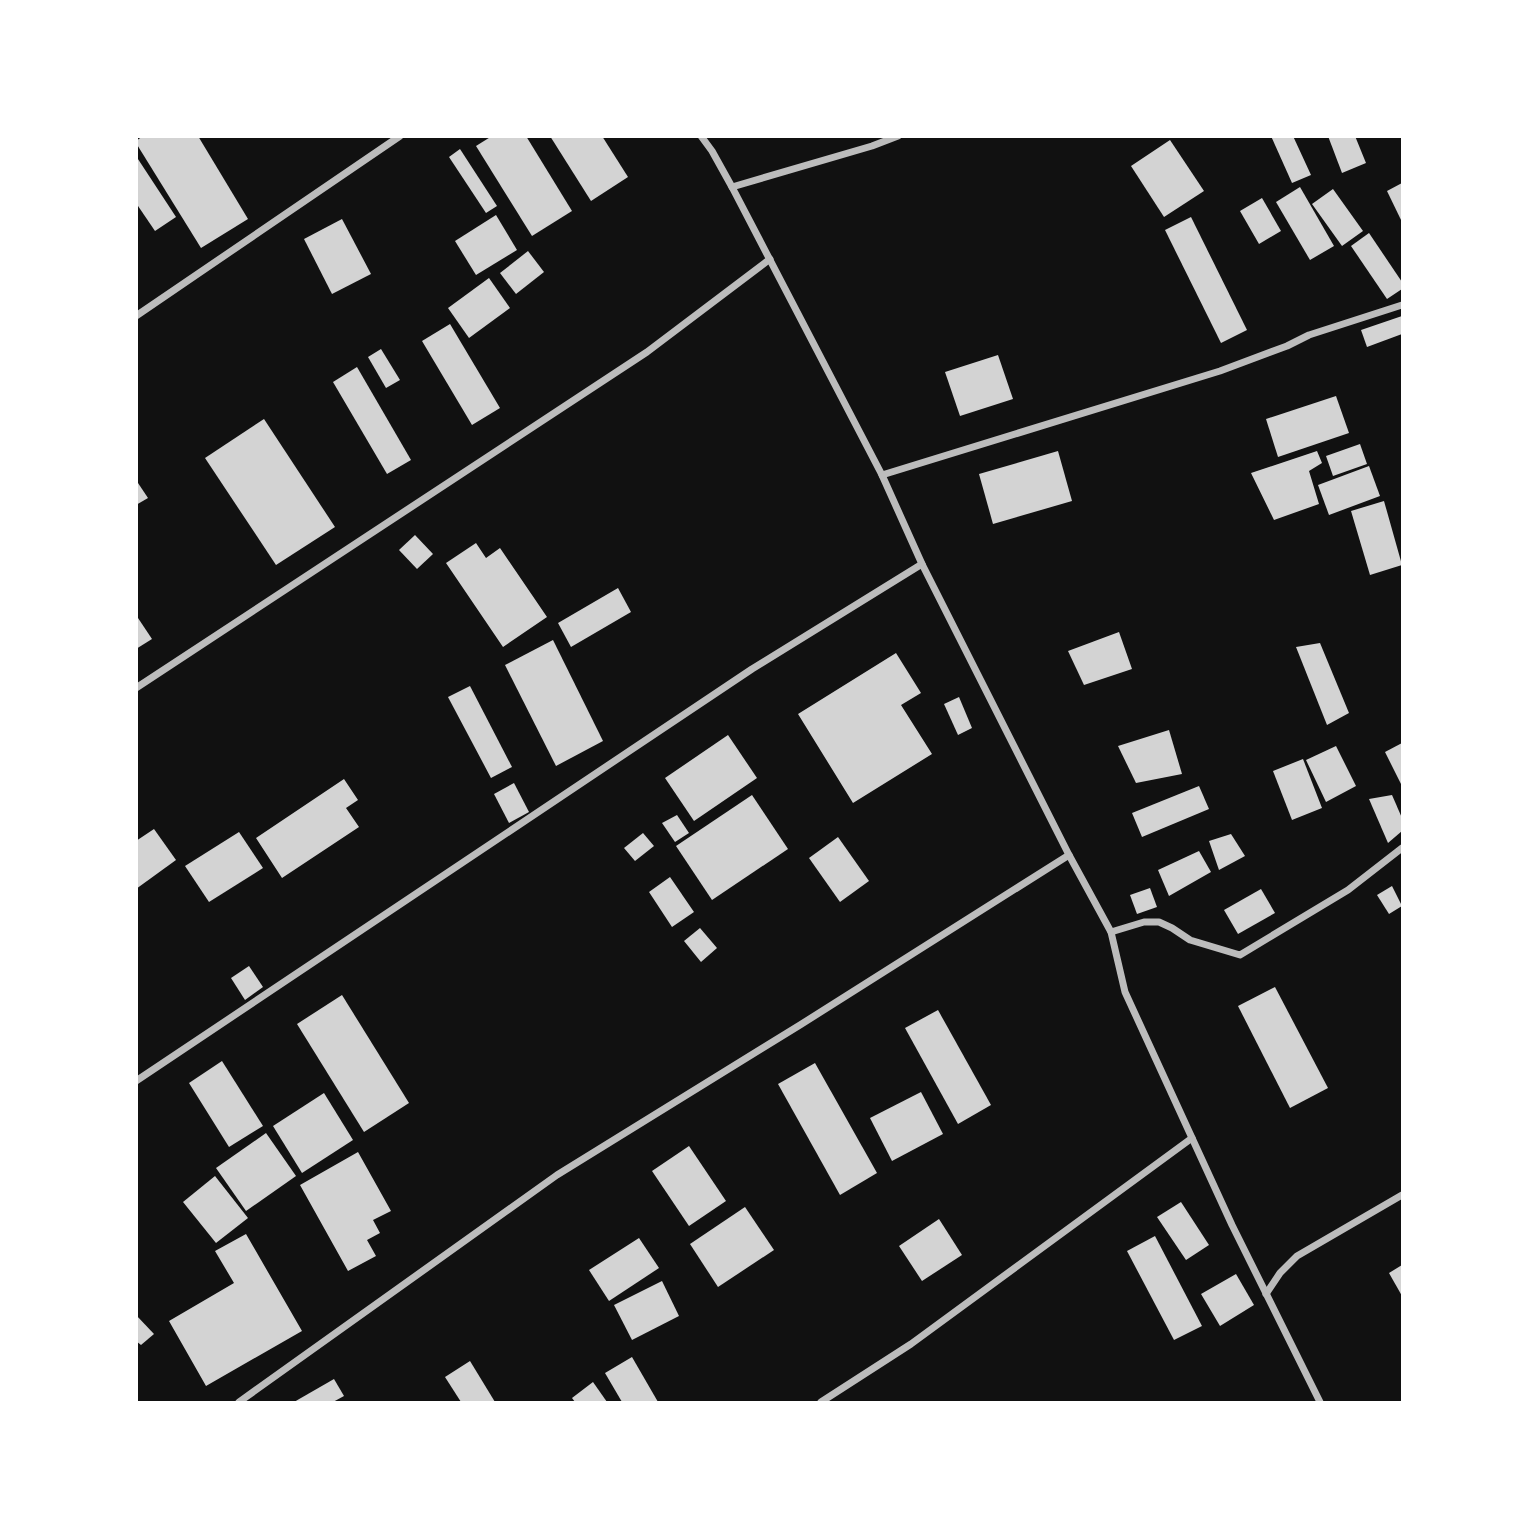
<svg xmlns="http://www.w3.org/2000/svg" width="1539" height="1539" font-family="'Exo 2',sans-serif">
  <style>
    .building { fill: #d3d3d3 }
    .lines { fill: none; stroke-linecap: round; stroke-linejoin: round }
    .minor { stroke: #bcbcbc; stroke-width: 7 }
  </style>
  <rect width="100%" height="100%" fill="#111"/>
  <g class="building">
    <path d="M 143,136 L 198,136 L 248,219 L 201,248 L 136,143 L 136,141 Z"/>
    <path d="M 492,136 L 526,136 L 572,211 L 532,236 L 476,146 Z"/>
    <path d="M 550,136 L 602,136 L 628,177 L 591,201 Z"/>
    <path d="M 1271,136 L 1293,136 L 1311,175 L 1292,183 Z"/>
    <path d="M 1328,136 L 1355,136 L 1366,163 L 1342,173 Z"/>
    <path d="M 1170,140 L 1204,191 L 1164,217 L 1131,166 Z"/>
    <path d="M 460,149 L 497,206 L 486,213 L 449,157 Z"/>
    <path d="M 136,156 L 176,217 L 155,231 L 136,203 Z"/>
    <path d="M 1402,183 L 1402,222 L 1387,191 Z"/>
    <path d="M 1300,187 L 1334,246 L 1310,260 L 1276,202 Z"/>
    <path d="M 1333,189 L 1363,231 L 1342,246 L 1312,204 Z"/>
    <path d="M 1262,198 L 1281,231 L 1259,244 L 1240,211 Z"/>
    <path d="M 496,215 L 517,250 L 476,275 L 455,241 Z"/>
    <path d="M 1191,217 L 1247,330 L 1221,343 L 1165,230 Z"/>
    <path d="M 342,219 L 371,274 L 332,294 L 304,239 Z"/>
    <path d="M 1369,233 L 1402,282 L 1402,289 L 1387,299 L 1351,246 Z"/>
    <path d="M 528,251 L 544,272 L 516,294 L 500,273 Z"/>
    <path d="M 489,278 L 510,308 L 469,338 L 448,308 Z"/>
    <path d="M 1402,316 L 1402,334 L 1367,347 L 1361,330 Z"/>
    <path d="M 450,324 L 500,408 L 472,425 L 422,341 Z"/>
    <path d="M 381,349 L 400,380 L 386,388 L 368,357 Z"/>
    <path d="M 998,355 L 1013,399 L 960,416 L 945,372 Z"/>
    <path d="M 357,367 L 411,460 L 387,474 L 333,382 Z"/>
    <path d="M 1336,396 L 1349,433 L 1278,457 L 1266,419 Z"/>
    <path d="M 264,419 L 335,527 L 276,565 L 205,458 Z"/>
    <path d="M 1360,444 L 1367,464 L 1333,476 L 1326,456 Z"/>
    <path d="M 1058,451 L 1072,501 L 993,524 L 979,474 Z"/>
    <path d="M 1317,451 L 1322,463 L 1309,471 L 1319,504 L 1274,520 L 1251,473 Z"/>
    <path d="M 1369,466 L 1380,496 L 1329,515 L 1318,485 Z"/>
    <path d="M 136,480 L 148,498 L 136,505 Z"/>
    <path d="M 1384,501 L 1402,565 L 1370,575 L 1351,511 Z"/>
    <path d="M 415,535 L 433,554 L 417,569 L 399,550 Z"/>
    <path d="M 476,543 L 486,558 L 500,548 L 547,617 L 503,647 L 446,563 Z"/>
    <path d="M 618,588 L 631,612 L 571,647 L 558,623 Z"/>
    <path d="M 136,615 L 152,639 L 136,649 Z"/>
    <path d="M 1119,632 L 1132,669 L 1084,685 L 1068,651 Z"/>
    <path d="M 553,640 L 603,741 L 556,766 L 505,665 Z"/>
    <path d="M 1320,643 L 1349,713 L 1327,725 L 1296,647 Z"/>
    <path d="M 896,653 L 921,693 L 901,705 L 932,754 L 853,803 L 798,714 Z"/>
    <path d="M 470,686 L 512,767 L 491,778 L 448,697 Z"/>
    <path d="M 959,697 L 972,728 L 958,735 L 944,704 Z"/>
    <path d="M 1169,730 L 1182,774 L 1136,783 L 1118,746 Z"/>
    <path d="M 728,735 L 757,778 L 694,821 L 665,778 Z"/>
    <path d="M 1402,743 L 1402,786 L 1385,752 Z"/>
    <path d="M 1336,746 L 1356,786 L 1326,802 L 1306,760 Z"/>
    <path d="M 1303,759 L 1322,808 L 1292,820 L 1273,771 Z"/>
    <path d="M 344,779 L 358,800 L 346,808 L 359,827 L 282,878 L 256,838 Z"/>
    <path d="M 514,783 L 529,812 L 509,823 L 494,794 Z"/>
    <path d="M 1199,786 L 1209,809 L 1142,837 L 1132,813 Z"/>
    <path d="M 752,795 L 788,849 L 712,900 L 676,846 Z"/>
    <path d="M 1392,795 L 1402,818 L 1402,831 L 1388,843 L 1369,799 Z"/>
    <path d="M 677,815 L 689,833 L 675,842 L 662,823 Z"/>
    <path d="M 154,829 L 176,860 L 136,889 L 136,841 Z"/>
    <path d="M 239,832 L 263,868 L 209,902 L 185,866 Z"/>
    <path d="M 643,833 L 654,846 L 635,861 L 624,848 Z"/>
    <path d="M 1231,834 L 1245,856 L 1219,870 L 1209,841 Z"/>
    <path d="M 838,837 L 869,881 L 840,902 L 809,858 Z"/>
    <path d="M 1199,851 L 1211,872 L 1169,896 L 1158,870 Z"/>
    <path d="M 670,877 L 694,912 L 672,927 L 649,892 Z"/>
    <path d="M 1392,886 L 1402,906 L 1389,914 L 1377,895 Z"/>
    <path d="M 1150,888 L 1157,907 L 1137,914 L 1130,895 Z"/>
    <path d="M 1261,889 L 1275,913 L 1238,934 L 1224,910 Z"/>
    <path d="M 700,928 L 717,948 L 701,962 L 684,941 Z"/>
    <path d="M 249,966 L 263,987 L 245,1000 L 231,978 Z"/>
    <path d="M 1275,987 L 1328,1088 L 1290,1108 L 1238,1006 Z"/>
    <path d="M 342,995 L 409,1103 L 364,1132 L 297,1024 Z"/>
    <path d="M 938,1010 L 991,1105 L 958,1124 L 905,1028 Z"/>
    <path d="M 222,1061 L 263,1126 L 229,1147 L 189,1083 Z"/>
    <path d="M 815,1063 L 877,1173 L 840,1195 L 778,1084 Z"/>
    <path d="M 921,1092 L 943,1134 L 892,1161 L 870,1118 Z"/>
    <path d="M 324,1093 L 353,1140 L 302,1173 L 273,1126 Z"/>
    <path d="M 266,1133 L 296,1176 L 246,1211 L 216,1168 Z"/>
    <path d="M 689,1146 L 726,1201 L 689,1226 L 652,1171 Z"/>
    <path d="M 358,1152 L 391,1211 L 373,1220 L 380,1233 L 367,1240 L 376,1256 L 348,1271 L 300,1185 Z"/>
    <path d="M 215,1176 L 248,1218 L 216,1243 L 183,1202 Z"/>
    <path d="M 1181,1202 L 1209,1245 L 1186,1260 L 1157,1217 Z"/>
    <path d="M 745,1207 L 774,1250 L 718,1287 L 690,1244 Z"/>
    <path d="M 939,1219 L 962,1255 L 922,1281 L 899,1246 Z"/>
    <path d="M 246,1234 L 302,1331 L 206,1386 L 169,1321 L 234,1283 L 215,1251 Z"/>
    <path d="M 1155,1236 L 1202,1326 L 1174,1340 L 1127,1251 Z"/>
    <path d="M 639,1238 L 659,1268 L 609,1301 L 589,1270 Z"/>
    <path d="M 1402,1265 L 1402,1296 L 1389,1273 Z"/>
    <path d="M 1236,1274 L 1254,1305 L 1220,1326 L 1201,1294 Z"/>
    <path d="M 662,1281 L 679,1316 L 632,1340 L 614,1305 Z"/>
    <path d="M 136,1315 L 154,1334 L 141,1345 L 136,1341 Z"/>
    <path d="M 632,1357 L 658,1402 L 622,1402 L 605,1373 Z"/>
    <path d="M 470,1361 L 495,1402 L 461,1402 L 445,1377 Z"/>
    <path d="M 334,1379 L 344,1396 L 333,1402 L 294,1402 Z"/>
    <path d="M 593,1382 L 607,1402 L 575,1402 L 572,1398 Z"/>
  </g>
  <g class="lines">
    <g class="minor">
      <path d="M 701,136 L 712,151 L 732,187 L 882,475 L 922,564 L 1069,855 L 1111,932 L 1125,992 L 1232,1225 L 1320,1402"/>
      <path d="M 732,187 L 872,146 L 898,136"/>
      <path d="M 136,316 L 400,136"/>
      <path d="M 882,475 L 1220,371 L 1287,346 L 1309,335 L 1402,305"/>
      <path d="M 136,688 L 647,352 L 770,259"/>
      <path d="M 1111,932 L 1144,922 L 1159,922 L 1172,928 L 1190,940 L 1240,955 L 1348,890 L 1402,848"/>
      <path d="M 136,1081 L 752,669 L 922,564"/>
      <path d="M 1266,1294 L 1280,1273 L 1297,1256 L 1402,1195"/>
      <path d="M 239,1402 L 557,1175 L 800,1025 L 1069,855"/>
      <path d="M 821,1402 L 911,1344 L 1192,1138"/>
    </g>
  </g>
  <rect width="1539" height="1539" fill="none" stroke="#ffffff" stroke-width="276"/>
</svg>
